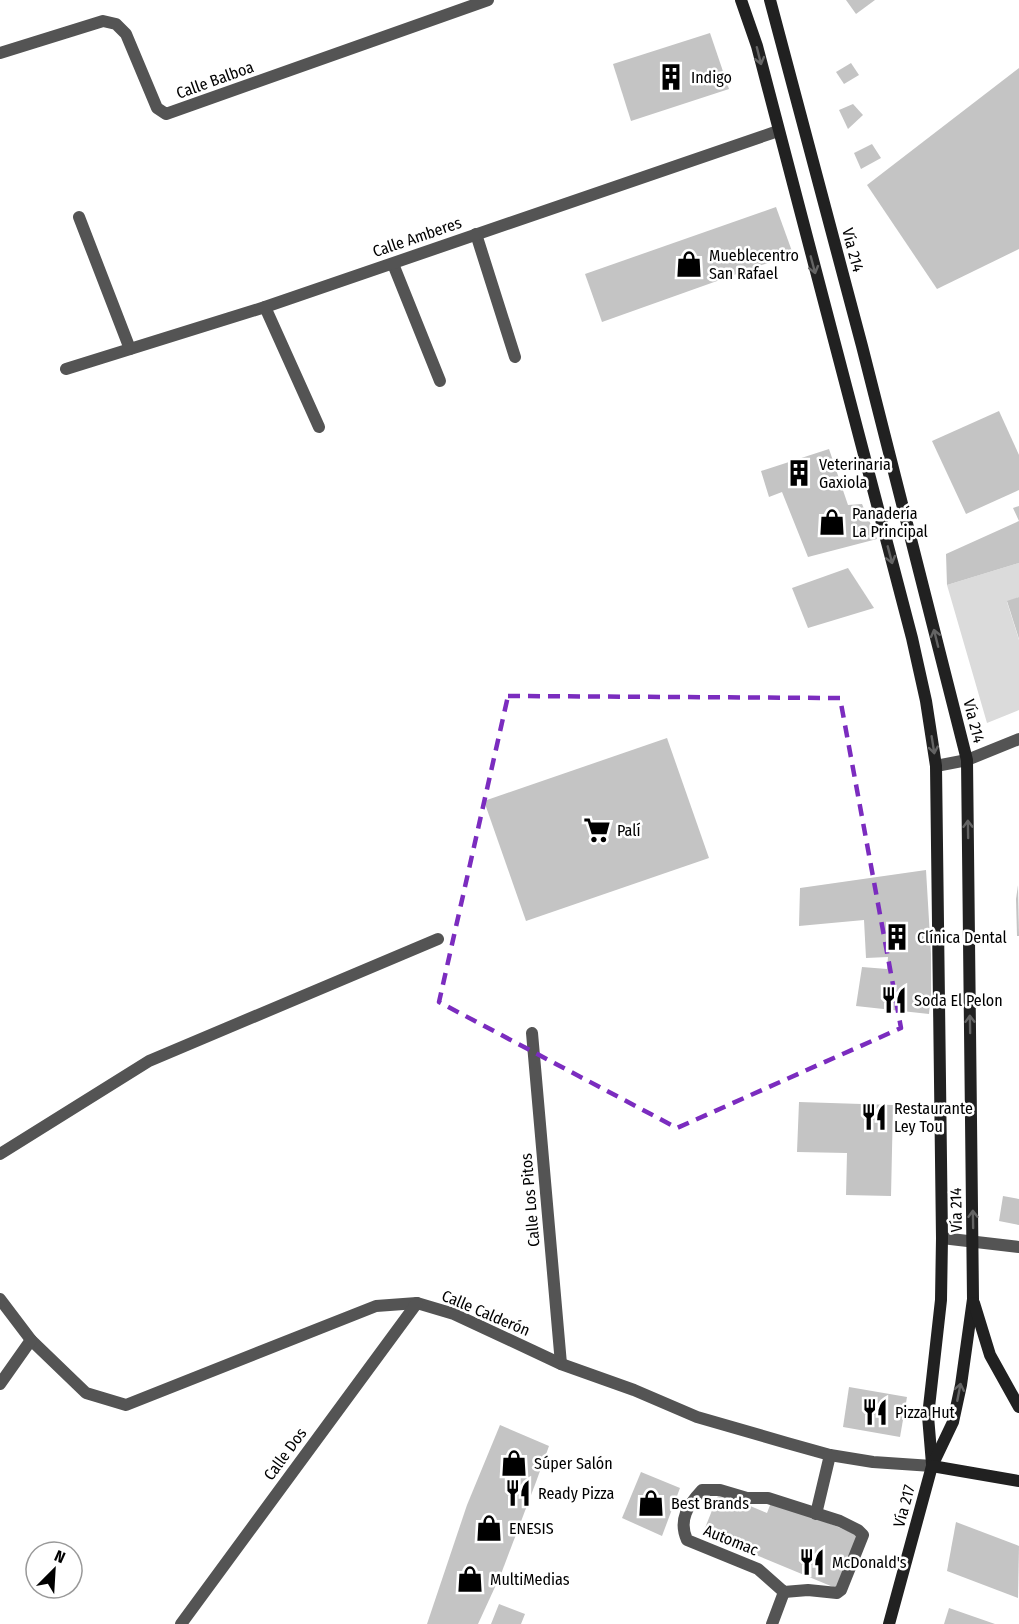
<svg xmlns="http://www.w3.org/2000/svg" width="1019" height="1624" font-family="'Fira Sans Condensed',sans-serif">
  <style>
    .green { fill: #dbdbdb }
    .building { fill: #c4c4c4 }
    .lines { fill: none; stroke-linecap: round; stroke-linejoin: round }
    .lane { stroke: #545454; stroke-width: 12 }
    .street { stroke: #545454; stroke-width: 12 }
    .secondary { stroke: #212121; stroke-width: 12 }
    .oneway { stroke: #646464 }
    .marked { fill: none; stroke: #7b2cbf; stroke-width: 4.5; stroke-dasharray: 12 8; stroke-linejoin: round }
    .labels { text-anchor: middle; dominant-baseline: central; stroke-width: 5; stroke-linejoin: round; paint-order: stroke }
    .poi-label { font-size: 16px; fill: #000; stroke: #fff; text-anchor: start }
    .street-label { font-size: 16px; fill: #000; stroke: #fff }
  </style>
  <rect width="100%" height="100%" fill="#fff"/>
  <path class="green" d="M 1019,563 L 1019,597 L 1007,602 L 1019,640 L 1019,710 L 987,723 L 947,585 Z"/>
  <g class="building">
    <path d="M 846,0 L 875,0 L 856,14 Z"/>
    <path d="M 710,33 L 729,89 L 631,121 L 613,64 Z"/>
    <path d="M 851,63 L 859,75 L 844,84 L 836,72 Z"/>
    <path d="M 1019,68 L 1019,249 L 937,289 L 867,185 Z"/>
    <path d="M 853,104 L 863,115 L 848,129 L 839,110 Z"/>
    <path d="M 872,144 L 881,158 L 861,169 L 854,153 Z"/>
    <path d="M 776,207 L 793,254 L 602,322 L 585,274 Z"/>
    <path d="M 999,411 L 1019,455 L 1019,490 L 966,514 L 932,441 Z"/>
    <path d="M 829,449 L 848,505 L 862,504 L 877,539 L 808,557 L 782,492 L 769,497 L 761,471 Z"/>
    <path d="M 1019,506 L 1019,563 L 947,585 L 946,554 L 1019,521 L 1013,508 Z"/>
    <path d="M 848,568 L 874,608 L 808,628 L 792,588 Z"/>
    <path d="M 1019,597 L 1019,639 L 1007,601 Z"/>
    <path d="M 667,738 L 709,858 L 526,921 L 484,801 Z"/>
    <path d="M 926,870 L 931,954 L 931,994 L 929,1014 L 856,1006 L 862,967 L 887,969 L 888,957 L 866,958 L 864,920 L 799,926 L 800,888 Z"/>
    <path d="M 1018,885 L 1019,936 L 1017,936 L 1016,899 Z"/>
    <path d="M 799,1102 L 893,1105 L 891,1196 L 846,1195 L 847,1153 L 797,1152 Z"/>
    <path d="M 1003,1196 L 1019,1199 L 1019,1225 L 999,1221 Z"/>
    <path d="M 849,1387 L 907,1397 L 900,1437 L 843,1427 Z"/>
    <path d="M 500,1425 L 549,1446 L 536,1482 L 501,1574 L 478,1624 L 427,1624 L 467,1505 Z"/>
    <path d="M 641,1472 L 680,1488 L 662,1536 L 622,1518 Z"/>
    <path d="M 719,1493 L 767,1513 L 772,1500 L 860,1536 L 838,1589 L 703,1533 Z"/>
    <path d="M 956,1522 L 1019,1546 L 1018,1598 L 947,1571 Z"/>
    <path d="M 499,1604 L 525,1614 L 521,1624 L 491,1624 Z"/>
    <path d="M 949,1608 L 995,1624 L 944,1624 Z"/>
  </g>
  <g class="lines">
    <g class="lane">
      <path d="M 702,1490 L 720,1490 L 747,1498 L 768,1498 L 840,1521 L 858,1530 L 863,1535 L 841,1590 L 837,1593 L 808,1590 L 784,1592 L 758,1569 L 687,1540 C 678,1520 688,1505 702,1490 Z"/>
      <path d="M 816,1514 L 830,1455"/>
      <path d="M 772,1624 L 784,1592"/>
    </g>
    <g class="street">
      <path d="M 0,53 L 103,21 L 116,24 L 126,34 L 157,108 L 166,114 L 488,0"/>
      <path d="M 79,217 L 130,349"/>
      <path d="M 476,234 L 515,357"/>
      <path d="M 393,264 L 440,381"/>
      <path d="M 265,307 L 319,427"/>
      <path d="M 66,369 L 265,307 L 778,131"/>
      <path d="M 936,766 L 967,760 L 1019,739"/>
      <path d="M 532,1033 L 561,1364"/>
      <path d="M 0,1154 L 149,1061 L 438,939"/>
      <path d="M 942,1238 L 1019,1247"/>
      <path d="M 0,1299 L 31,1340 L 86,1393 L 126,1405 L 376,1306 L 417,1303 L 454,1314 L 561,1364 L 634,1390 L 697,1417 L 787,1443 L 830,1455 L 873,1462 L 932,1466"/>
      <path d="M 0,1384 L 31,1340"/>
      <path d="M 181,1624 L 417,1303"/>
    </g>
    <g class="secondary">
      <path d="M 741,0 L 757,46 L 912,638 L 926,701 L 936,766 L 942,1238 L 941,1300 L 928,1416 L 932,1464"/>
      <path d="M 770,0 L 862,346 L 967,760 L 973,1299 L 961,1385 L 953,1422 L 932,1466 L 889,1624"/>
      <path d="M 974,1303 L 990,1355 L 1019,1407"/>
      <path d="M 932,1466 L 1019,1481"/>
    </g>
  </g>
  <defs><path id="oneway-shaft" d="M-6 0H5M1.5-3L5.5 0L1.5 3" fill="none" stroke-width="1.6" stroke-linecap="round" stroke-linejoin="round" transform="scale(1.5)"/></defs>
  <g class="oneway">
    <use href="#oneway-shaft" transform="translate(759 56) rotate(76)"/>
    <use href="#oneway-shaft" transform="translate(813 265) rotate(75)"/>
    <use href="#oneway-shaft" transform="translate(890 555) rotate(75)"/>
    <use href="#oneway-shaft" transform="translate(936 638) rotate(-104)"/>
    <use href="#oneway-shaft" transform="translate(933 745) rotate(81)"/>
    <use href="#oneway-shaft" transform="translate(968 829) rotate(-91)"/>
    <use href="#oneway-shaft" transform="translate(970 1024) rotate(-91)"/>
    <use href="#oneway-shaft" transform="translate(973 1219) rotate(-91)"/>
    <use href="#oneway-shaft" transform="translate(959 1392) rotate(-79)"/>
  </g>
  <path class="marked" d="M 508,696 L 840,698 L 901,1028 L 677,1128 L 439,1002 Z"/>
  <defs>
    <symbol id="building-bare" viewBox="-9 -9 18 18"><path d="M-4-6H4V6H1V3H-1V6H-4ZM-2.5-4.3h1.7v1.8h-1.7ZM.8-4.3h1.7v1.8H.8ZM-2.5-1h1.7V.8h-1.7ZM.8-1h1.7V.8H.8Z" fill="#000" stroke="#fff" stroke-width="2.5" paint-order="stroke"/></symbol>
    <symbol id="shop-bare" viewBox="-9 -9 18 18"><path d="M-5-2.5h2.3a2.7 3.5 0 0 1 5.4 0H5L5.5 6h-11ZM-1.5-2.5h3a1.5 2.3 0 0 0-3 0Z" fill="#000" stroke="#fff" stroke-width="2.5" paint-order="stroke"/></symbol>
    <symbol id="supermarket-bare" viewBox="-9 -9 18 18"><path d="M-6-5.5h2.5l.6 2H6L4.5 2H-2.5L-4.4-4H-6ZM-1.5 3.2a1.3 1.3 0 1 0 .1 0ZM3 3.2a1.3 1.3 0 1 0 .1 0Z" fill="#000" stroke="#fff" stroke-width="2.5" paint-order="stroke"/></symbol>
    <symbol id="restaurant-bare" viewBox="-9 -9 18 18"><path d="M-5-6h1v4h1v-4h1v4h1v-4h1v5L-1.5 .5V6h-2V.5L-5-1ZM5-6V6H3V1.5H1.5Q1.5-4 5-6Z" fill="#000" stroke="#fff" stroke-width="2.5" paint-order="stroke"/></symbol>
  </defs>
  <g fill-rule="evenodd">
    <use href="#building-bare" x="652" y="58" width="38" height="38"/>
    <use href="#shop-bare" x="670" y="245" width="38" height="38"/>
    <use href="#building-bare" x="780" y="454" width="38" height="38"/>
    <use href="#shop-bare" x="813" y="503" width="38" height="38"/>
    <use href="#supermarket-bare" x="578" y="811" width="38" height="38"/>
    <use href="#building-bare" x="878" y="918" width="38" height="38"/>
    <use href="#restaurant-bare" x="875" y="981" width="38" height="38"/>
    <use href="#restaurant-bare" x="855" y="1098" width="38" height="38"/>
    <use href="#restaurant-bare" x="856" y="1393" width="38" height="38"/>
    <use href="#shop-bare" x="495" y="1444" width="38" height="38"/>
    <use href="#restaurant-bare" x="499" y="1474" width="38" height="38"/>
    <use href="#shop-bare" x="632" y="1484" width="38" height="38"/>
    <use href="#shop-bare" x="470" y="1509" width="38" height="38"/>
    <use href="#restaurant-bare" x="793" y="1543" width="38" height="38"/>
    <use href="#shop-bare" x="451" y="1560" width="38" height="38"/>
  </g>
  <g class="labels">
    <g class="poi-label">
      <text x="691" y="77">Indigo</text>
      <text x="709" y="255">Mueblecentro<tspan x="709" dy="18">San Rafael</tspan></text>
      <text x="819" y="464">Veterinaria<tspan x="819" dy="18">Gaxiola</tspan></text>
      <text x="852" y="513">Panadería<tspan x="852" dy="18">La Principal</tspan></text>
      <text x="617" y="830">Palí</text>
      <text x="917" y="937">Clínica Dental</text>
      <text x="914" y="1000">Soda El Pelon</text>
      <text x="894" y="1108">Restaurante<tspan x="894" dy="18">Ley Tou</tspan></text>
      <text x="895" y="1412">Pizza Hut</text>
      <text x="534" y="1463">Súper Salón</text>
      <text x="538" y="1493">Ready Pizza</text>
      <text x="671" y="1503">Best Brands</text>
      <text x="509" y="1528">ENESIS</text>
      <text x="832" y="1562">McDonald's</text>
      <text x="490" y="1579">MultiMedias</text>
    </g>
    <g class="street-label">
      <text transform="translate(215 80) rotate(-20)">Calle Balboa</text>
      <text transform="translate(417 237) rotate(-19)">Calle Amberes</text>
      <text transform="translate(853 250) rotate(75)">Vía 214</text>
      <text transform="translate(974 721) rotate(76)">Vía 214</text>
      <text transform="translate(530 1200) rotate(-95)">Calle Los Pitos</text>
      <text transform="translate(956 1210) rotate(-91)">Vía 214</text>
      <text transform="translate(486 1313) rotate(23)">Calle Calderón</text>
      <text transform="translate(285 1454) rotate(-54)">Calle Dos</text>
      <text transform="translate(904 1506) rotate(-75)">Vía 217</text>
      <text transform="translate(731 1540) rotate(22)">Automac</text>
    </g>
  </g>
  <g transform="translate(54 1570) rotate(24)"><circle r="28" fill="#ffffff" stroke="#999999" stroke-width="1.5"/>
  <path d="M0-4.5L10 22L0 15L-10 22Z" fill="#000000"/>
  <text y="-9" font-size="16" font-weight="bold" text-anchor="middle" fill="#000000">N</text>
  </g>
</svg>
